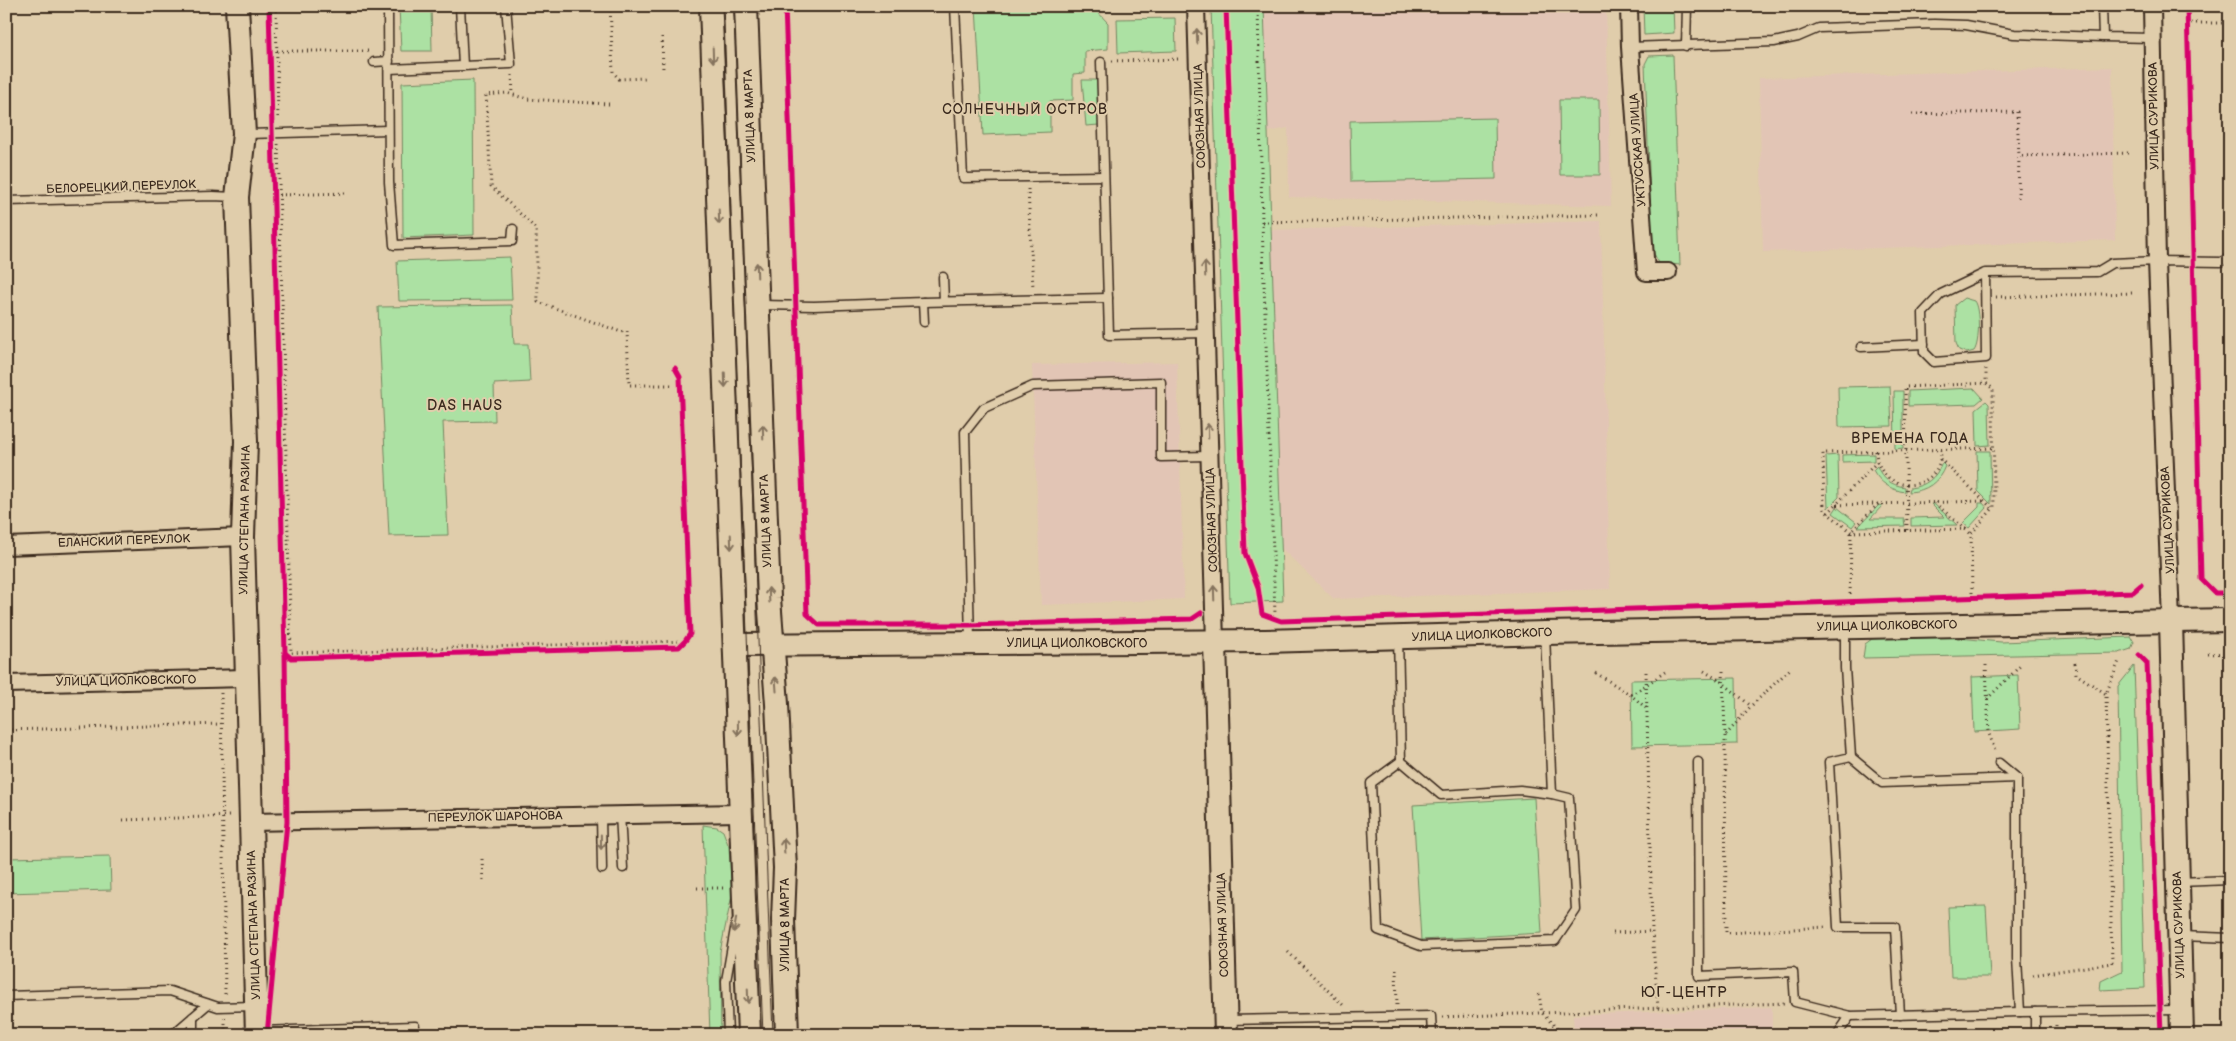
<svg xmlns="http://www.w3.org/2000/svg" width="2236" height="1041" font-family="'Balsamiq Sans',sans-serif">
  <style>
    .built { fill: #e2c5b5 }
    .green { fill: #ace1a3; stroke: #748660 }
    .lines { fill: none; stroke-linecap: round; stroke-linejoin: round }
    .lane-casing { stroke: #3b2a1e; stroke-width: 11 }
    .street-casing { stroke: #3b2a1e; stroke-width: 20 }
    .secondary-casing { stroke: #3b2a1e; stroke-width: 26 }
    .path { stroke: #3b2a1e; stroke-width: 3; stroke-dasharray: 1 4; stroke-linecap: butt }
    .lane { stroke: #e0cdab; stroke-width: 8 }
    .street { stroke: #e0cdab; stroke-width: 16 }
    .secondary { stroke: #e0cdab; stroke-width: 22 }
    .tram { stroke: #3b2a1e; stroke-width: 1 }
    .cycleway-casing { stroke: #e0cdab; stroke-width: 8 }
    .cycleway { stroke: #d6006c; stroke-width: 5 }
    .oneway { stroke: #85735d }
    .labels { text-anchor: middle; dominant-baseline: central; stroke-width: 4; stroke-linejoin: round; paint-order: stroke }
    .street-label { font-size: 12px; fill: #3b2a1e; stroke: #e0cdab }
    .neighbourhood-label { font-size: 14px; letter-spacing: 1px; fill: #3b2a1e; stroke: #e0cdab }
    .quarter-label { font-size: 15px; letter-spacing: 1px; fill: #3b2a1e; stroke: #e0cdab }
  </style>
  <rect width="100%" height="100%" fill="#e0cdab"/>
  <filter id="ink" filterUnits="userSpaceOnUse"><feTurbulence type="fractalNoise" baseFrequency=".02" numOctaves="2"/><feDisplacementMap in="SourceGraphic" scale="10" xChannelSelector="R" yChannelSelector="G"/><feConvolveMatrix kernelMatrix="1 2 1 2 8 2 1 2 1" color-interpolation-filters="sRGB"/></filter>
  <g filter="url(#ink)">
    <g class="built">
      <path d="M 1264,6 L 1606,6 L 1611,206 L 1289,197 L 1288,128 L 1268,132 Z"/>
      <path d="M 2112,67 L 2115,240 L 1763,252 L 1759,78 Z"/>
      <path d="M 1601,221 L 1610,589 L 1334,599 L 1281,548 L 1271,230 Z"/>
      <path d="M 1177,362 L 1184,599 L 1041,605 L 1032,365 Z"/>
      <path d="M 1772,1007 L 1772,1035 L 1574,1035 L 1573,1015 Z"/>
    </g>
    <g class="green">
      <path d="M 399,6 L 431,6 L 432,51 L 401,51 Z"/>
      <path d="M 976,6 L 1092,6 L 1108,23 L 1108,49 L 1085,51 L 1085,73 L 1073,74 L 1073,100 L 1050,101 L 1050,132 L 983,135 Z"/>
      <path d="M 1211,6 L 1264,6 L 1283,601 L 1230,603 Z"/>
      <path d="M 1643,6 L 1673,6 L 1674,33 L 1644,35 Z"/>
      <path d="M 1175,18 L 1176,51 L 1118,53 L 1117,19 Z"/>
      <path d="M 1673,55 L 1680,265 L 1659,263 L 1652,250 L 1645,64 L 1649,56 Z"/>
      <path d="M 473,80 L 474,235 L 403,238 L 402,83 Z"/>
      <path d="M 1082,80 L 1097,80 L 1099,125 L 1086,126 Z"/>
      <path d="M 1559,100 L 1599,100 L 1600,175 L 1560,175 Z"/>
      <path d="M 1495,118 L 1496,179 L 1351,182 L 1350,121 Z"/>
      <path d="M 510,257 L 512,300 L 399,301 L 397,261 Z"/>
      <path d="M 1964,298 L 1974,301 C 1980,309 1980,343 1974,351 L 1967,353 L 1959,350 L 1956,343 L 1955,305 Z"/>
      <path d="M 512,305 L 514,344 L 528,344 L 530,382 L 494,384 L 495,421 L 443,422 L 448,535 L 389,536 L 378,307 Z"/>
      <path d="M 1890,386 L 1892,426 L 1839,427 L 1838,387 Z"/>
      <path d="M 1974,388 L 1983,398 L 1976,404 L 1908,406 L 1908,391 Z"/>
      <path d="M 1894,391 L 1903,391 L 1903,448 L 1895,449 Z"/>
      <path d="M 1986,401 L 1989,404 L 1990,445 L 1977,446 L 1976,409 Z"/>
      <path d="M 1977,451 L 1990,451 L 1991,504 L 1978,491 Z"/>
      <path d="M 1874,454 L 1874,461 L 1842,462 L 1842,455 Z"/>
      <path d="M 1838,455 L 1839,497 L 1828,508 L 1826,456 Z"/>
      <path d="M 1942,463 L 1945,466 C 1939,482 1927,491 1909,492 L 1910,488 C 1926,486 1936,478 1942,463 Z"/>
      <path d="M 1877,466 C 1882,479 1891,485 1905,487 L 1905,492 C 1891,490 1880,483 1873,470 Z"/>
      <path d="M 1979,503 L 1983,503 L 1987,508 L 1969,528 L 1963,523 L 1979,507 Z"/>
      <path d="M 1931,504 L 1934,504 L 1957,525 L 1911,526 L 1911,518 L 1944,517 Z"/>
      <path d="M 1879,505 L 1882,506 L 1870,519 L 1904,519 L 1905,526 L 1858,527 Z"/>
      <path d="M 1837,507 L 1856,522 L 1852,527 L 1833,513 Z"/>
      <path d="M 1927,635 L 2001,642 L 2131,637 L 2134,642 L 2131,649 L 2119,653 L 1863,658 L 1865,644 L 1872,639 Z"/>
      <path d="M 2134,666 L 2145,988 L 2100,990 L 2101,981 L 2122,971 L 2118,686 Z"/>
      <path d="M 2018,675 L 2020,729 L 1974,732 L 1972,677 Z"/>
      <path d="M 1736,678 L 1737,744 L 1632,746 L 1631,680 Z"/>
      <path d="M 1534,798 L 1542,933 L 1421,940 L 1413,805 Z"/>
      <path d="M 703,825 L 717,827 L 723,831 L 729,847 L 732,895 L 720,952 L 721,1035 L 710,1035 Z"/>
      <path d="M 110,856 L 111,890 L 6,893 L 6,858 Z"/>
      <path d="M 1986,906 L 1990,977 L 1951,977 L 1948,907 Z"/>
    </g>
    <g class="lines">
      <defs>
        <g id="lane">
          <path d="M 388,6 L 389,182 L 394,245 L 512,241 L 513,229"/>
          <path d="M 460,6 L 463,66"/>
          <path d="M 955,6 L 963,178 L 1103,176"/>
          <path d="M 2102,6 L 2103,37 L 2152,38"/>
          <path d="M 1686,46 L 1687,6"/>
          <path d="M 1630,47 L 1774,42 L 1798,37 L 1819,28 L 1934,24 L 1966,25 L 2014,34 L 2103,37"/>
          <path d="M 374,62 L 389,61"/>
          <path d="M 1101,62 L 1109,335 L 1207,333"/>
          <path d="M 389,69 L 511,64 L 506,6"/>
          <path d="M 246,134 L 388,130"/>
          <path d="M 6,201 L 213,196 L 234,197"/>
          <path d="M 1985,273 L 1986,358 L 1934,362 L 1924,352 L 1923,313 L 1941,294 L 1985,273 L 2097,272 L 2112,263 L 2157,261 L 2221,262 L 2230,257"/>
          <path d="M 943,277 L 944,301"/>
          <path d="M 923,302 L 1108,298"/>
          <path d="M 760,305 L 814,306 L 923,302 L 924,322"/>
          <path d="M 1861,347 L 1924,344"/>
          <path d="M 1845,629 L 1845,668 L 1851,757 L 1829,762 L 1838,927 L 1895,927 L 1900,1015"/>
          <path d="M 1398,638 L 1401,761 L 1441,795 L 1520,790 L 1552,794 L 1545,635"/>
          <path d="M 970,641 L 965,432 L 984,408 L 1033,386 L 1161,382 L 1161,457 L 1209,456"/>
          <path d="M 1851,757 L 1882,783 L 2017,778 L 2017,958 L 2020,1012 L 2180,1010"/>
          <path d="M 1401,761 L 1371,783 L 1378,930 L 1421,946 L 1555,941 L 1576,910 L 1569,798 L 1552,794"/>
          <path d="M 1698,762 L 1699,976 L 1793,972 L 1795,1002 L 1850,1016 L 2020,1012"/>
          <path d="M 1999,763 L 2017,778"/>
          <path d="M 620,814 L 623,868"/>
          <path d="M 601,815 L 602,869"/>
          <path d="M 2179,882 L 2230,880"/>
          <path d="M 2182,936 L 2230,938"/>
          <path d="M 6,996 L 170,991 L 218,1007 L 254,1006"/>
          <path d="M 2035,1012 L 2035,1035"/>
          <path d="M 193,1017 L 193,1035"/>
          <path d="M 1228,1020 L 1431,1016 L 1432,1035"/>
          <path d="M 260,1031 L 415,1026"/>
          <path d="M 172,1035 L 208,1004"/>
          <path d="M 728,1035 L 726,981 L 736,923"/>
          <path d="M 1837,1035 L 1850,1016"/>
        </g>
        <g id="street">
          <path d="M 1196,6 L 1215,642"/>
          <path d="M 1629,6 L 1630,47 L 1646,272 L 1668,272"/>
          <path d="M 2152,6 L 2157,261 L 2171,621"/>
          <path d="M 6,546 L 243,537"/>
          <path d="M 6,684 L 246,678"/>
          <path d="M 250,822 L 740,813"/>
        </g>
        <g id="secondary">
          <path d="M 237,6 L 244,134 L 237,197 L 246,441 L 243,537 L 257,1035"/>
          <path d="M 711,6 L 749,1035"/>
          <path d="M 746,6 L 769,598 L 777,704 L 785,868 L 783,920 L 787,1035"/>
          <path d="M 2171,621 L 2182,1035"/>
          <path d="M 1215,642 L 1226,1035"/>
          <path d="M 735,645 L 1265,641 L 1545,633 L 2230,620"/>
        </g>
      </defs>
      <use href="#lane" class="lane-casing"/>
      <use href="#street" class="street-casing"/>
      <use href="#secondary" class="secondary-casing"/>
      <g class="path">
        <path d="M 276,6 L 278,121"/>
        <path d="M 610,6 L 613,72 L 619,79 L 647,78"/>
        <path d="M 1258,6 L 1262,222 L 1275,614"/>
        <path d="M 2191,23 L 2230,23"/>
        <path d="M 662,37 L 663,70"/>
        <path d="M 277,51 L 368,51"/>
        <path d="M 1112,61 L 1181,59"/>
        <path d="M 512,75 L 513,94"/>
        <path d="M 609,104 L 527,99 L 507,93 L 486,95 L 491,186 L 536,229 L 538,302 L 621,332 L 627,331 L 629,385 L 675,385"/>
        <path d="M 1912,114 L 2017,112 L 2019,156"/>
        <path d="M 278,144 L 291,653 L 685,641"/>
        <path d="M 1028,189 L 1033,288"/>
        <path d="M 279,195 L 347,193"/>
        <path d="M 2018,198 L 2019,156 L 2129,153"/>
        <path d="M 1262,222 L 1599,215"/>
        <path d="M 1996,297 L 2133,293"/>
        <path d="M 1876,451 C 1878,497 1942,495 1941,450"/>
        <path d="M 1940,459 L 1993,509"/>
        <path d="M 1935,503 L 1971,534"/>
        <path d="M 1837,505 L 1985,501"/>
        <path d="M 1828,513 L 1877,462"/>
        <path d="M 1966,529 L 1851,532 L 1824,510 L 1823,453 L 1994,448"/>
        <path d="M 1907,530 L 1905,387 L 1986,383"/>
        <path d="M 1972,593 L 1971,534 L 1994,507 L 1993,389 L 1986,383 L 1986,369"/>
        <path d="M 1850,599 L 1851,532 L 1878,504"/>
        <path d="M 2208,654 L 2230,653"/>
        <path d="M 2075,663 L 2076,674 L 2106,694 L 2119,661"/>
        <path d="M 1986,665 L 1989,734 L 1996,753"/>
        <path d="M 1704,671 L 1722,682 L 1751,706"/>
        <path d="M 1723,671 L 1725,736 L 1726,933 L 1826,927"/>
        <path d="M 1646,672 L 1652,931 L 1658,1008"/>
        <path d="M 1596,673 L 1631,695 L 1647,709"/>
        <path d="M 221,693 L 225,995"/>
        <path d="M 1631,695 L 1665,672"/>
        <path d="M 1987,699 L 2022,664"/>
        <path d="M 6,730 L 221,724"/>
        <path d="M 1726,735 L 1751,706 L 1790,669"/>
        <path d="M 123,820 L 231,816"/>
        <path d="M 482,859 L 483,881"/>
        <path d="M 697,888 L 724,888"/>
        <path d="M 1613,933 L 1652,931"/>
        <path d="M 1288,952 L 1343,1005"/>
        <path d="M 1396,969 L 1397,1006"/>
        <path d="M 2033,975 L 2112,963 L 2106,694"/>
        <path d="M 1539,994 L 1542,1013 L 1563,1035"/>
        <path d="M 1443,1017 L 1784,1003"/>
        <path d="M 225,1018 L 225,1035"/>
        <path d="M 2056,1031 L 2056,1023"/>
      </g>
      <use href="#lane" class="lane"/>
      <use href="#street" class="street"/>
      <use href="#secondary" class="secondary"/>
      <g class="tram">
        <path d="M 722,6 L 763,1035"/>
        <path d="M 734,6 L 773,1035"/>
      </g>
      <defs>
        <g id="cycleway">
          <path d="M 785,6 L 807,614 L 819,625 L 969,625 L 1192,619 L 1201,613"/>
          <path d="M 1226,6 L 1245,553 L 1258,587 L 1262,614 L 1281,621 L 2133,592 L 2141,585"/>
          <path d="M 2187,6 L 2201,579 L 2215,593 L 2230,593"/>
          <path d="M 285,653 L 291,658 L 679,647 L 685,641 L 690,634 L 680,377 L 675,368"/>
          <path d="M 2139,655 L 2147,663 L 2161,1035"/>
          <path d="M 267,1035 L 287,822 L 285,653 L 269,6"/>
        </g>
      </defs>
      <use href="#cycleway" class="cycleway-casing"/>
      <use href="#cycleway" class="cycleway"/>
    </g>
    <defs><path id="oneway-shaft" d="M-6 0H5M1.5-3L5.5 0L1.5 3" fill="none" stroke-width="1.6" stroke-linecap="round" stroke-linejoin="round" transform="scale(1.25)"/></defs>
    <g class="oneway">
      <use href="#oneway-shaft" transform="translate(1197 36) rotate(-92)"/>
      <use href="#oneway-shaft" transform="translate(713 55) rotate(88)"/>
      <use href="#oneway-shaft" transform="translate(719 217) rotate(88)"/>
      <use href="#oneway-shaft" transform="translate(1205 269) rotate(-92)"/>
      <use href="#oneway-shaft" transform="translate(757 270) rotate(-92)"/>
      <use href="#oneway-shaft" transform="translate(725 380) rotate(88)"/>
      <use href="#oneway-shaft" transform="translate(1208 431) rotate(-92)"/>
      <use href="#oneway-shaft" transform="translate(763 432) rotate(-92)"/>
      <use href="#oneway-shaft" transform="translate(731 542) rotate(88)"/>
      <use href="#oneway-shaft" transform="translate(1214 593) rotate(-92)"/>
      <use href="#oneway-shaft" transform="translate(769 595) rotate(-93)"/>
      <use href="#oneway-shaft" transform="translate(776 684) rotate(-94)"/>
      <use href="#oneway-shaft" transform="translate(738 728) rotate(89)"/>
      <use href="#oneway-shaft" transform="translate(601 842) rotate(89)"/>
      <use href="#oneway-shaft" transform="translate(784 846) rotate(-93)"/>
      <use href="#oneway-shaft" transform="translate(735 925) rotate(100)"/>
      <use href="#oneway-shaft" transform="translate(748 996) rotate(88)"/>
    </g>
  </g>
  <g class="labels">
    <g class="street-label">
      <text transform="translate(750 116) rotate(-92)">УЛИЦА 8 МАРТА</text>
      <text transform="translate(1200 116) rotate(-92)">СОЮЗНАЯ УЛИЦА</text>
      <text transform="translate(2154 116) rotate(-91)">УЛИЦА СУРИКОВА</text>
      <text transform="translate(1638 150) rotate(-94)">УКТУССКАЯ УЛИЦА</text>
      <text transform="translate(121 187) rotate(-2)">БЕЛОРЕЦКИЙ ПЕРЕУЛОК</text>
      <text transform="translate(245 520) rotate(-89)">УЛИЦА СТЕПАНА РАЗИНА</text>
      <text transform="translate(1212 520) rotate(-92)">СОЮЗНАЯ УЛИЦА</text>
      <text transform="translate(2168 520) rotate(-93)">УЛИЦА СУРИКОВА</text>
      <text transform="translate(766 521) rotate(-92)">УЛИЦА 8 МАРТА</text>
      <text transform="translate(124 541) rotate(-2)">ЕЛАНСКИЙ ПЕРЕУЛОК</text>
      <text transform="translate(1887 626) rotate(-1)">УЛИЦА ЦИОЛКОВСКОГО</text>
      <text transform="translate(1482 635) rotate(-2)">УЛИЦА ЦИОЛКОВСКОГО</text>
      <text x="1077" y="643">УЛИЦА ЦИОЛКОВСКОГО</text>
      <text transform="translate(126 681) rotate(-1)">УЛИЦА ЦИОЛКОВСКОГО</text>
      <text transform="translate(495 817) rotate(-1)">ПЕРЕУЛОК ШАРОНОВА</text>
      <text transform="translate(254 925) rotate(-92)">УЛИЦА СТЕПАНА РАЗИНА</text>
      <text transform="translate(785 925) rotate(-90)">УЛИЦА 8 МАРТА</text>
      <text transform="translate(1223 925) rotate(-92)">СОЮЗНАЯ УЛИЦА</text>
      <text transform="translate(2179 925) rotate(-92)">УЛИЦА СУРИКОВА</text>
    </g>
    <g class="neighbourhood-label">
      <text x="1025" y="109">СОЛНЕЧНЫЙ ОСТРОВ</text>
      <text x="465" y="405">DAS HAUS</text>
      <text x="1910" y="438">ВРЕМЕНА ГОДА</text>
    </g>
    <g class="quarter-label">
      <text x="1684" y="992">ЮГ-ЦЕНТР</text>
    </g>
  </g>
  <rect width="2236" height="1041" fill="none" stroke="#e0cdab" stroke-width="25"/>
  <rect x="12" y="12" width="2211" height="1016" fill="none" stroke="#3b2a1e" stroke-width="2" filter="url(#ink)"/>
</svg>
